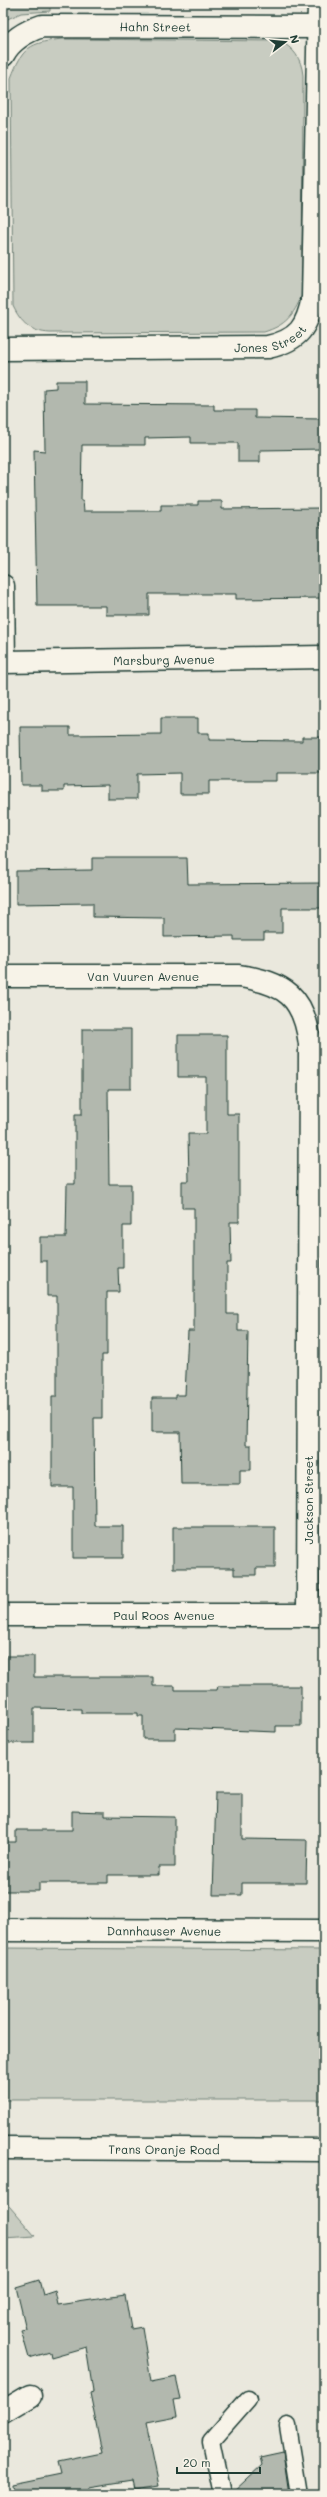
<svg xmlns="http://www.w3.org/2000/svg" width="327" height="2497" font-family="Mali,sans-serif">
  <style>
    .green { fill: #c8ccc1; stroke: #74847a }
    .building { fill: #b2b8ae; stroke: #1f3d34 }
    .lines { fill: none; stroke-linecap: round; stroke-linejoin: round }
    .lane-casing { stroke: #1f3d34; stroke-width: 19 }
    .street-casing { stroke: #1f3d34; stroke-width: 25 }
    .secondary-casing { stroke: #1f3d34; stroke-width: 25 }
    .lane { stroke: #f7f3e8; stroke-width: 16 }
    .street { stroke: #f7f3e8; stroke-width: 22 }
    .secondary { stroke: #f7f3e8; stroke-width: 22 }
    .labels { text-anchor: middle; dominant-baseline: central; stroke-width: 3.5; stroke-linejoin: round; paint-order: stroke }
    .street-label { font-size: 12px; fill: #1f3d34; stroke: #f7f3e8 }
  </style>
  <rect width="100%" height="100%" fill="#eae8dd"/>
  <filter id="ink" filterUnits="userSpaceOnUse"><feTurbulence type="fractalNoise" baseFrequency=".025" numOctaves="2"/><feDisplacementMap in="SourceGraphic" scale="8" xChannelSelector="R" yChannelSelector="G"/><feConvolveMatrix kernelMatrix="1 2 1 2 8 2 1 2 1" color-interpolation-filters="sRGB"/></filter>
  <g filter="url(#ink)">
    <g class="green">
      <path d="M 3,3 L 50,3 L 50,11 L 21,13 L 3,21 Z"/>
      <path d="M 62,39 L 279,41 C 294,48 301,58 303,75 L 302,295 C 293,316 286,325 264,332 L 50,333 C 31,332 21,323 13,306 L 11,78 C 23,47 29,43 62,39 Z"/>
      <path d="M 3,1948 L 324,1950 L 324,2100 L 3,2100 Z"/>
      <path d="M 3,2199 L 35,2236 L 3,2238 Z"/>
    </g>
    <g class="building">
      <path d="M 56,381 L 85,381 L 85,404 L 214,405 L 214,410 L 255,410 L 255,418 L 324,419 L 324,449 L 260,450 L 260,462 L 238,462 L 238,443 L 191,443 L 191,437 L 145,438 L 145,445 L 82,445 L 81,501 L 83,501 L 84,511 L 161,511 L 161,505 L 198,505 L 198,501 L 222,501 L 222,509 L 320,508 L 320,528 L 324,528 L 324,598 L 236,599 L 236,594 L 149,594 L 149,615 L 106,615 L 106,606 L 37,606 L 34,450 L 45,451 L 44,389 L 56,388 Z"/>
      <path d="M 161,718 L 198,718 L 198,733 L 209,733 L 209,740 L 302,741 L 302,737 L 324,737 L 324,773 L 276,773 L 276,781 L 209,781 L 209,794 L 180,794 L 180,773 L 137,774 L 137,799 L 108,799 L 108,785 L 64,786 L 64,791 L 42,791 L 42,785 L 21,785 L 20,727 L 70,727 L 70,735 L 161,734 Z"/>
      <path d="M 92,858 L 187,858 L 188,884 L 324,883 L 324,908 L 282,908 L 282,933 L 264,933 L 264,940 L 234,940 L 234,936 L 164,937 L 164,918 L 93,917 L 93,903 L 16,904 L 16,871 L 92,870 Z"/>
      <path d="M 82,1029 L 131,1029 L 131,1089 L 108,1089 L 109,1184 L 131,1184 L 131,1226 L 123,1226 L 123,1268 L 118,1268 L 119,1292 L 107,1292 L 107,1355 L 102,1355 L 102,1418 L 94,1418 L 95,1526 L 123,1526 L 123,1558 L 73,1558 L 73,1487 L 52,1487 L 52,1396 L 57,1396 L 57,1296 L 47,1296 L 47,1261 L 40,1261 L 40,1237 L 66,1237 L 67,1184 L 75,1184 L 75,1114 L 82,1114 Z"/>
      <path d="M 178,1035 L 227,1035 L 227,1114 L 239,1114 L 239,1222 L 230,1222 L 231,1263 L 227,1263 L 227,1314 L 238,1314 L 238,1331 L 248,1331 L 246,1445 L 251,1445 L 251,1470 L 240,1470 L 240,1484 L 181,1484 L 180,1432 L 152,1432 L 152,1398 L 176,1398 L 176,1395 L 185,1395 L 188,1331 L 194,1331 L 194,1208 L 182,1208 L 182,1181 L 189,1181 L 188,1134 L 206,1134 L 206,1077 L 178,1077 Z"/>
      <path d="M 173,1527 L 275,1527 L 275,1568 L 256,1568 L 256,1575 L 234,1575 L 234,1568 L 173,1568 Z"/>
      <path d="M 3,1656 L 34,1656 L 34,1677 L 153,1677 L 153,1686 L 175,1686 L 175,1690 L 217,1690 L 218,1686 L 301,1686 L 301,1726 L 276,1726 L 276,1732 L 175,1728 L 175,1739 L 143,1739 L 143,1716 L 138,1716 L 138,1713 L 81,1713 L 81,1709 L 34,1708 L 34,1743 L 3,1743 Z"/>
      <path d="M 216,1793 L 242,1793 L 242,1839 L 307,1840 L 306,1883 L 242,1883 L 242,1895 L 213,1895 Z"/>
      <path d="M 72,1811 L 105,1812 L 105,1816 L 175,1817 L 175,1867 L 159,1867 L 159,1875 L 108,1875 L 108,1883 L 39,1883 L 39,1891 L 3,1891 L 3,1842 L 16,1842 L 16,1830 L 72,1830 Z"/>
      <path d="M 39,2280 L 43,2295 L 55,2291 L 58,2305 L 125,2295 L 131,2329 L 142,2327 L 151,2382 L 176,2377 L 181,2399 L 174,2400 L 177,2417 L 146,2423 L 159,2486 L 134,2490 L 132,2480 L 88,2487 L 89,2494 L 13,2494 L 12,2484 L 61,2474 L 58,2462 L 102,2453 L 90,2393 L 93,2392 L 86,2347 L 51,2357 L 50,2352 L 29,2358 L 21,2330 L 26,2329 L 16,2287 Z"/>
      <path d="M 283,2452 L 289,2494 L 231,2494 L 262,2465 L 260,2457 Z"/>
    </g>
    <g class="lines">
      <defs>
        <g id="lane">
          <path d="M 288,2426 L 299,2494"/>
          <path d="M 222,2494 L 211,2441 L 248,2399"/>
        </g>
        <g id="street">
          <path id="s1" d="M 3,55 C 11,40 27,31 42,26 L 319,27"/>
          <path id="s2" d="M 3,349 L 268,347 C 299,340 307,327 313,298 L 319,3"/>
          <path d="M 3,586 L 4,662"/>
          <path id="s3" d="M 3,662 L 324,657"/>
          <path id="s4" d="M 3,976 L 239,976 C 285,983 304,996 310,1044 L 308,1615"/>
          <path id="s5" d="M 3,1615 L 324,1615"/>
          <path id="s6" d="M 3,1930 L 324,1931"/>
          <path d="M 3,2412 L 30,2396"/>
        </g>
        <g id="secondary">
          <path id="s7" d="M 3,2148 L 324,2150"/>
        </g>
      </defs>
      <use href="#lane" class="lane-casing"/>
      <use href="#street" class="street-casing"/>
      <use href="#secondary" class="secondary-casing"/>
      <use href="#lane" class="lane"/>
      <use href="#street" class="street"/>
      <use href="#secondary" class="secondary"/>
    </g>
  </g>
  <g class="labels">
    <g class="street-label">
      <text stroke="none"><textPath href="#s1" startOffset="163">Hahn Street</textPath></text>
      <text stroke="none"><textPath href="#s2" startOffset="269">Jones Street</textPath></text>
      <text stroke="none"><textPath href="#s3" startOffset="161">Marsburg Avenue</textPath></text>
      <text stroke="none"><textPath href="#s4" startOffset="140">Van Vuuren Avenue</textPath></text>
      <text transform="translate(308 1500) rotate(-90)">Jackson Street</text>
      <text stroke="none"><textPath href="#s5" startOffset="161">Paul Roos Avenue</textPath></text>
      <text stroke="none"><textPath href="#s6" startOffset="161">Dannhauser Avenue</textPath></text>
      <text stroke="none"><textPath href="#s7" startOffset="161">Trans Oranje Road</textPath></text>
    </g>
  </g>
  <rect width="327" height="2497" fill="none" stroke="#f7f3e8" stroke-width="16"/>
  <rect x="8" y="8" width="311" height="2481" fill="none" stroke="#1f3d34" stroke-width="1.5" filter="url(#ink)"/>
  <g transform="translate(285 42) rotate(74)" stroke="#f7f3e8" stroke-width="3" paint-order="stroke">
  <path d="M0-3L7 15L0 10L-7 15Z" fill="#1f3d34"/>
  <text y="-6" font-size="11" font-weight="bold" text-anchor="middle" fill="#1f3d34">N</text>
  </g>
  <path d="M177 2467v6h83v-6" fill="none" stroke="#1f3d34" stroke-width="2"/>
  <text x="183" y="2467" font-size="12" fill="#1f3d34" stroke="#f7f3e8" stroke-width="3" paint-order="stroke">20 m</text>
</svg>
